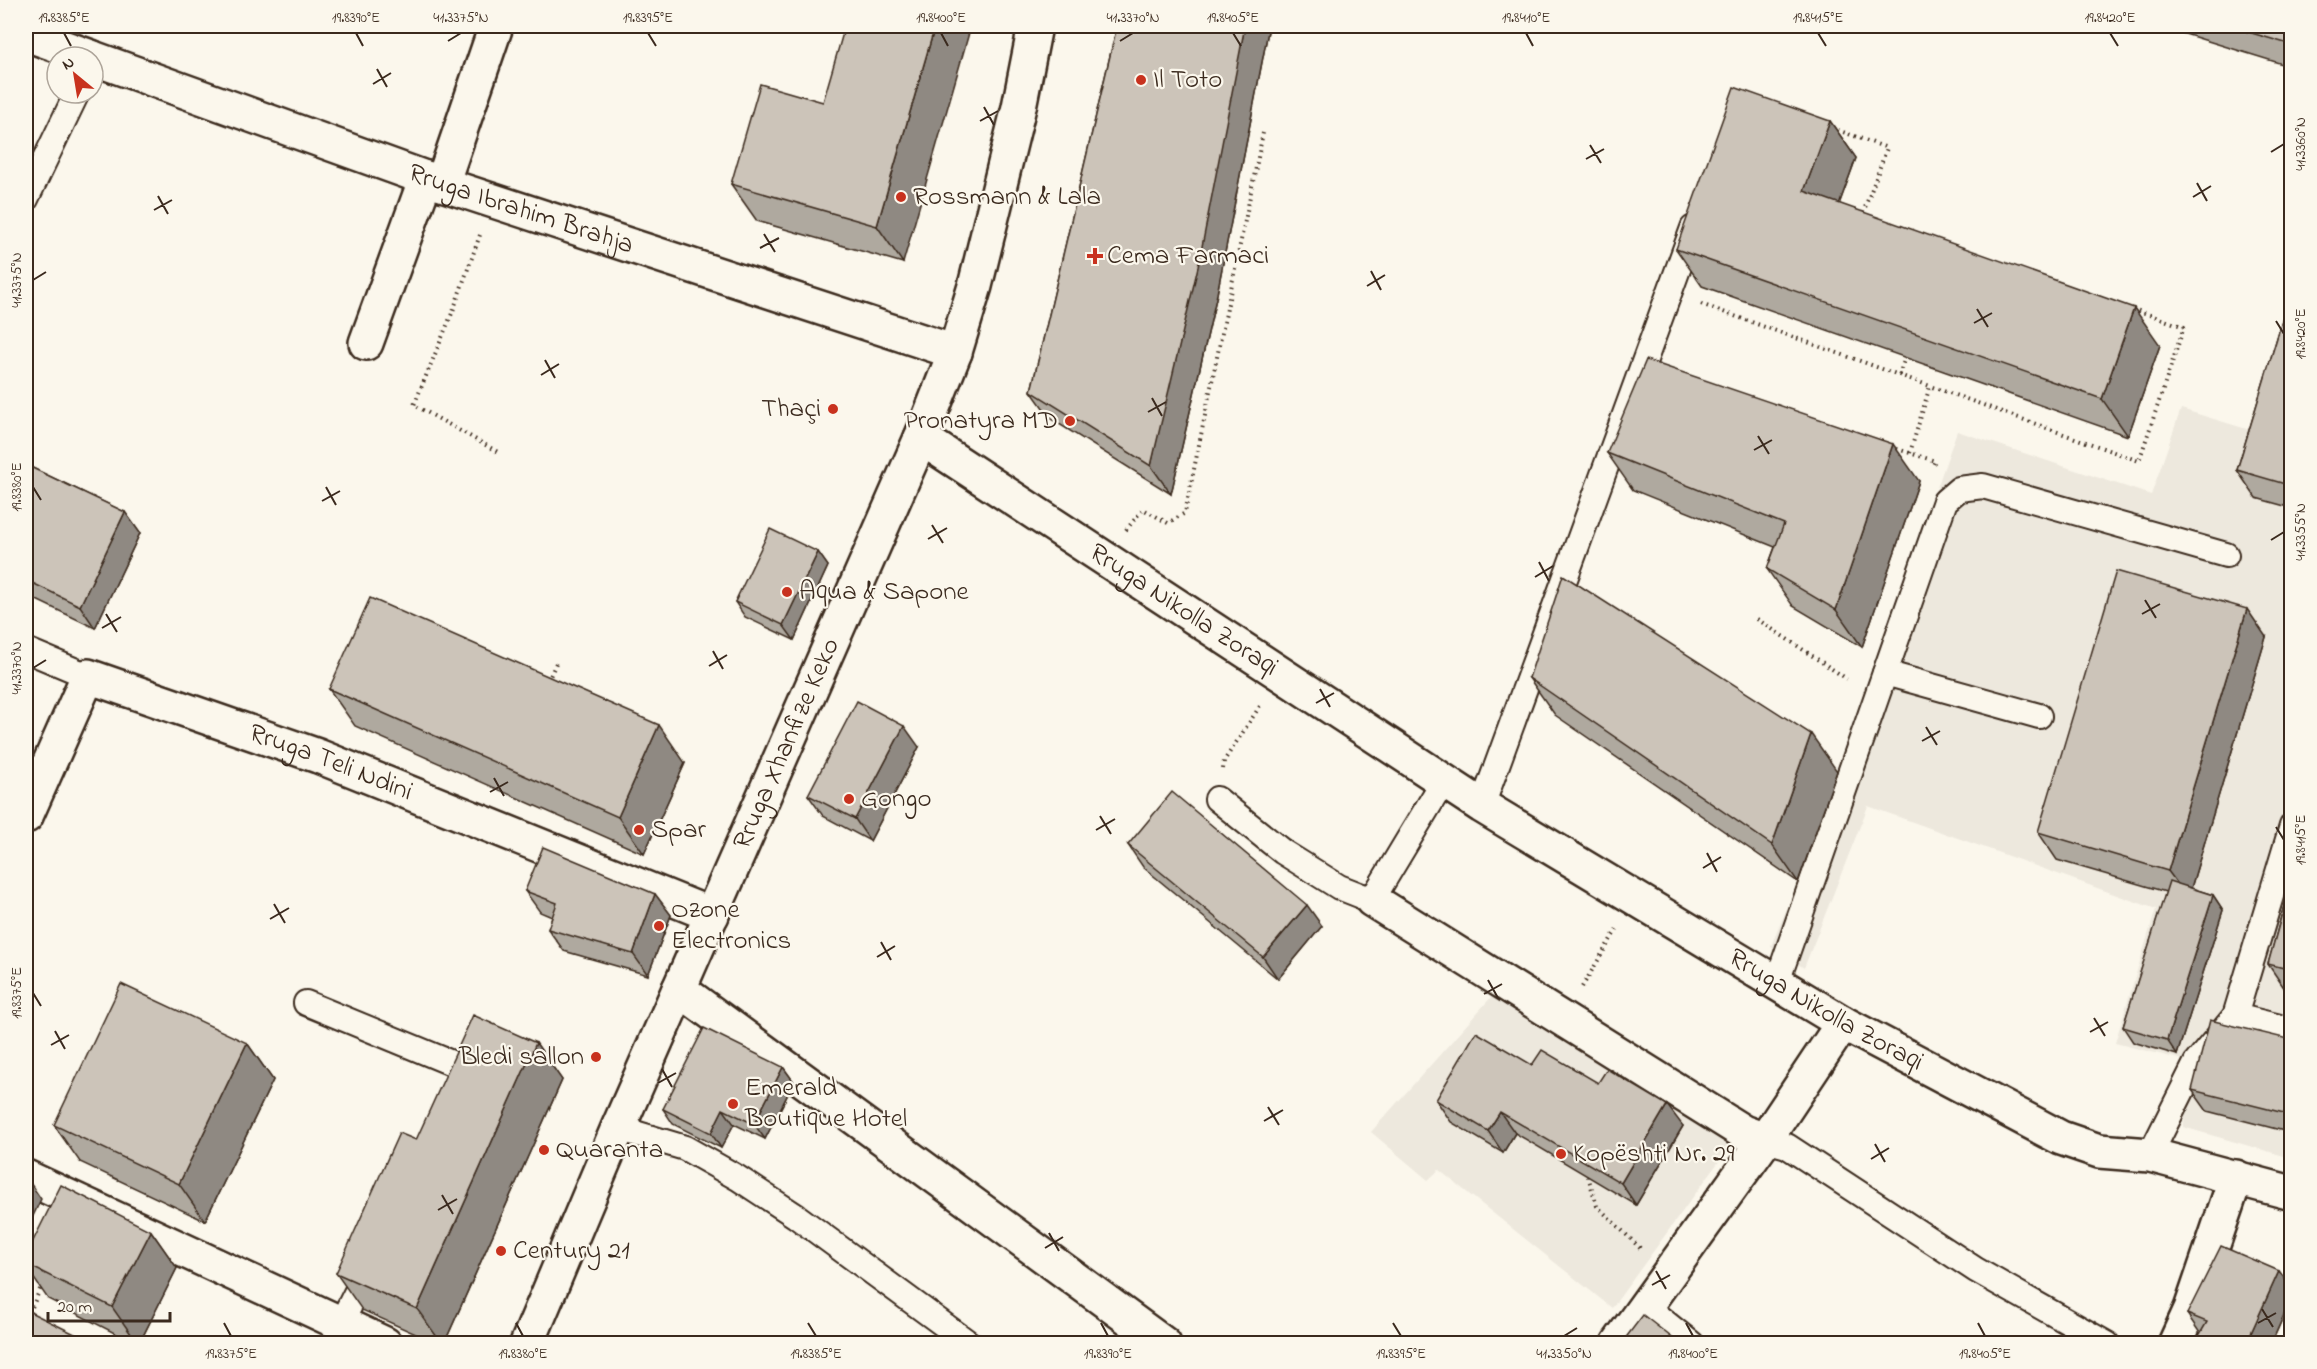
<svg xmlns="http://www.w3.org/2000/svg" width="2317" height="1369" font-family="'Indie Flower',sans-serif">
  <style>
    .built { fill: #ede8dd }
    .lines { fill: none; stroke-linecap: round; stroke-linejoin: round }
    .service-casing { stroke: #3b2a1e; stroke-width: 28 }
    .minor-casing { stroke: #3b2a1e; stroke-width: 38 }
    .secondary-casing { stroke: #3b2a1e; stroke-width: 38 }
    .path { stroke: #3b2a1e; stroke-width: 4; stroke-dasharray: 1.5 4.5; stroke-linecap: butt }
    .service { stroke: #fbf7ec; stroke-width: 24 }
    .minor { stroke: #fbf7ec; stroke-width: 33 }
    .secondary { stroke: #fbf7ec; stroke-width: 33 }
    .wall { fill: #afa99f; stroke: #3b2a1e; stroke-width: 1.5 }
    .shaded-wall { fill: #8f8982; stroke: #3b2a1e; stroke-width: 1.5 }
    .building { fill: #ccc4b9; stroke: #3b2a1e; stroke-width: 1.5 }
    .ticks { fill: none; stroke: #3b2a1e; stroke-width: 2 }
    .poi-dot { fill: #c8321e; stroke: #fbf7ec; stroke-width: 2 }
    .labels { text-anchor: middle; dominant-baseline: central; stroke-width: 4.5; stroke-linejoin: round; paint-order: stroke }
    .poi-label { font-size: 27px; fill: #3b2a1e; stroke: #fbf7ec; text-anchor: start }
    .street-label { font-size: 27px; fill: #3b2a1e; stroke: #fbf7ec }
    .neatline { fill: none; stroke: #3b2a1e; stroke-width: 2 }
    .ticks-label { font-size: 15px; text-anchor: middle; fill: #3b2a1e }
  </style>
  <rect width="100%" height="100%" fill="#fbf7ec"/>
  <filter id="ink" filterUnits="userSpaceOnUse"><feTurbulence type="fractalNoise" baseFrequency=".0167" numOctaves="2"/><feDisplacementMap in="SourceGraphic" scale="12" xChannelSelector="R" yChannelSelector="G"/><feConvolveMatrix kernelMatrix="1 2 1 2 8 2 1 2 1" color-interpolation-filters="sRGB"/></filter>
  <g filter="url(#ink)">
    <g class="built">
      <path d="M 2291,349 L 2291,1158 L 2183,1127 L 2195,1063 L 2115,1043 L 2156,909 L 1868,806 L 1804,968 L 1771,946 L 1798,882 L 1957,431 L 2151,495 L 2181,409 L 2263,434 Z"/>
      <path d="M 1494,994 L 1736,1138 L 1612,1308 L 1439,1170 L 1428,1180 L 1371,1132 Z"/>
    </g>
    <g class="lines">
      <defs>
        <g id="service">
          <path d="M 26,199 L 77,93"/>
          <path d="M 26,650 L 88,676"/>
          <path d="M 1885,673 L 2039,716"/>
          <path d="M 1217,799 L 1283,852 L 1339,887 L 1372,900 L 1443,782"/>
          <path d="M 1482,806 L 1693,228"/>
          <path d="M 1777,982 L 1945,501 L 1959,489 L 1983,486 L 2226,555"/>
          <path d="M 306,1003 L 466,1069 L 458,1084"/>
          <path d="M 2235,1016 L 2292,1030"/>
          <path d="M 618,1128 L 685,1148 L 738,1178 L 796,1216 L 970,1344"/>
          <path d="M 1765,1140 L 1787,1146 L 1976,1270 L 2107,1344"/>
          <path d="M 2150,1155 L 2196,1063 L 2235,1016 L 2292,826"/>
          <path d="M 1646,1307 L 1692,1344"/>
          <path d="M 341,1323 L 368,1269"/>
        </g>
        <g id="minor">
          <path d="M 26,34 L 91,57"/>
          <path id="s1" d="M 93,58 L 442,184 L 955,352"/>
          <path d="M 442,184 L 496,26"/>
          <path d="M 366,343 L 426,178"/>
          <path id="s2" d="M 921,438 L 1482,806 L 1843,1023 L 2061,1138 L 2099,1151 L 2150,1155 L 2292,1193"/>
          <path id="s3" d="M 26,816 L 88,676 L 318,756 L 712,915"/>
          <path d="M 1372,900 L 1743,1132 L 1765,1140"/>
          <path d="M 679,989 L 1164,1344"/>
          <path d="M 26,1177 L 385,1344"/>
          <path d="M 1618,1344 L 1765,1140 L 1843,1023"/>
          <path d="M 2175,1344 L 2191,1309 L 2236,1177"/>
        </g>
        <g id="secondary">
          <path id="s4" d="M 527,1344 L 618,1128 L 921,438 L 955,352 L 975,286 L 1019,107 L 1035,26"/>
        </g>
      </defs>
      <use href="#service" class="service-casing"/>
      <use href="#minor" class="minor-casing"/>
      <use href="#secondary" class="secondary-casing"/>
      <g class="path">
        <path d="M 1832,128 L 1887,148 L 1863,213 L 1865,214"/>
        <path d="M 480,235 L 453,311 L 414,405 L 498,452"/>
        <path d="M 1701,304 L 2139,461 L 2184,327 L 2133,309"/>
        <path d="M 1899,375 L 1905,358"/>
        <path d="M 1891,447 L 1935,461 L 1932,467"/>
        <path d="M 1910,453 L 1930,386"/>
        <path d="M 1126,530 L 1143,509 L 1168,523 L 1185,513 L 1263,133"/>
        <path d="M 1757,619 L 1847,679"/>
        <path d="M 548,681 L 556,663"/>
        <path d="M 1223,769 L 1224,761 L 1260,706"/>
        <path d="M 1582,987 L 1617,929"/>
        <path d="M 1588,1176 L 1597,1206 L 1642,1250"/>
        <path d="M 26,1316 L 28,1316 L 42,1285"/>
      </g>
      <use href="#service" class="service"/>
      <use href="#minor" class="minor"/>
      <use href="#secondary" class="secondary"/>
    </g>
    <g class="wall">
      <path d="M 1117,26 L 1269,26 L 1217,294 L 1171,494 L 1051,419 L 1031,391 Z"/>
      <path d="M 1469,26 L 1496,26 L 1493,33 Z"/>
      <path d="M 2159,26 L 2292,26 L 2292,67 Z"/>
      <path d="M 823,102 L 903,263 L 757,221 L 731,184 Z"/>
      <path d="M 1830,121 L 1856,158 L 1839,204 L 2160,345 L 2128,436 L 1702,286 L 1676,249 Z"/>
      <path d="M 2292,288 L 2292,508 L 2256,498 L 2237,470 Z"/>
      <path d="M 1607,453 L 1919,481 L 1862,647 L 1793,606 L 1767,569 L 1775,547 L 1633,490 Z"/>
      <path d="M 26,465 L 125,512 L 140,533 L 95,628 L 26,595 Z"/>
      <path d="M 818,552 L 828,566 L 794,640 L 745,617 L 735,602 Z"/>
      <path d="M 2266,637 L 2191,888 L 2213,895 L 2223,910 L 2177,1055 L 2133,1042 L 2123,1027 L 2166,892 L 2057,860 L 2038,832 Z"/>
      <path d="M 1529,678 L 1837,771 L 1798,882 L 1555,715 Z"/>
      <path d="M 329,689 L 685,763 L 644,854 L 355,726 Z"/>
      <path d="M 919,747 L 870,841 L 823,816 L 808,795 Z"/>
      <path d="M 1128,845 L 1322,926 L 1278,979 L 1143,867 Z"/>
      <path d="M 2292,877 L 2292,993 L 2287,992 L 2268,964 Z"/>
      <path d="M 525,891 L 655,894 L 671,915 L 648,975 L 564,951 L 548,929 L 552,917 L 540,912 Z"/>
      <path d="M 2292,1040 L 2292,1133 L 2207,1111 L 2192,1090 Z"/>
      <path d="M 247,1043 L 273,1080 L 205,1221 L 80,1162 L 54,1125 Z"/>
      <path d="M 536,1043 L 562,1080 L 444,1344 L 438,1344 L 362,1310 L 336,1273 L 416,1140 Z"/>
      <path d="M 1532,1065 L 1598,1083 L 1683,1126 L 1636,1205 L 1515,1133 L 1503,1153 L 1451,1122 L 1436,1100 Z"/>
      <path d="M 783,1067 L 794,1082 L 765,1139 L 734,1124 L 721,1148 L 673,1124 L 663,1109 Z"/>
      <path d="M 151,1231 L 177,1268 L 139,1344 L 136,1344 L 48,1299 L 26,1267 L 26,1264 Z"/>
      <path d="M 2279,1271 L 2292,1289 L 2292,1297 L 2271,1344 L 2194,1344 L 2200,1333 L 2187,1314 Z"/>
    </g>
    <g class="shaded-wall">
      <path d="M 935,26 L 971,26 L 903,263 L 877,226 Z"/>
      <path d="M 1245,26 L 1269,26 L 1217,294 L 1171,494 L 1151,466 Z"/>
      <path d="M 1488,26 L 1496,26 L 1493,33 Z"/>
      <path d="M 1830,121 L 1856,158 L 1830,229 L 1804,191 Z"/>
      <path d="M 2134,308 L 2160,345 L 2128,436 L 2102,399 Z"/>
      <path d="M 1893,444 L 1919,481 L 1862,647 L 1836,610 Z"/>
      <path d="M 125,512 L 140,533 L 95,628 L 80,606 Z"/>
      <path d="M 818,552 L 828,566 L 794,640 L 783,625 Z"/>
      <path d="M 2247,609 L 2266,637 L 2188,898 L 2168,871 Z"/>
      <path d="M 659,725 L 685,763 L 644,854 L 618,817 Z"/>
      <path d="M 904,726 L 919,747 L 870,841 L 855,819 Z"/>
      <path d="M 1811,734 L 1837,771 L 1798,882 L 1772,845 Z"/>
      <path d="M 655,894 L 671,915 L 648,975 L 633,954 Z"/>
      <path d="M 2213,895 L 2223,910 L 2177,1055 L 2167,1040 Z"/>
      <path d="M 1307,905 L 1322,926 L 1278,979 L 1263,957 Z"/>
      <path d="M 247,1043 L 273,1080 L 205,1221 L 179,1184 Z"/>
      <path d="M 536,1043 L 562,1080 L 444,1344 L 442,1344 L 417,1309 Z"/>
      <path d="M 783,1067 L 794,1082 L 765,1139 L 754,1124 Z"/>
      <path d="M 1667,1105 L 1683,1126 L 1636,1205 L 1621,1183 Z"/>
      <path d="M 723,1109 L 734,1124 L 721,1148 L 711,1133 Z"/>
      <path d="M 1500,1112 L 1515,1133 L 1503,1153 L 1488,1131 Z"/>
      <path d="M 26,1177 L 41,1199 L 26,1231 Z"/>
      <path d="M 151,1231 L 177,1268 L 139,1344 L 138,1344 L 112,1307 Z"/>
      <path d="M 2279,1271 L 2292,1289 L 2292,1297 L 2271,1344 L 2246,1344 Z"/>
    </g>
    <g class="building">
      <path d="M 845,26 L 935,26 L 877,226 L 731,184 L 760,84 L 823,102 Z"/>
      <path d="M 1117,26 L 1245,26 L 1198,267 L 1151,466 L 1031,391 Z"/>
      <path d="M 2228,26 L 2292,26 L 2292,45 Z"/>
      <path d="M 1734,87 L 1830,121 L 1804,191 L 2134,308 L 2102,399 L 1676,249 Z"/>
      <path d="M 2292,288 L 2292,486 L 2237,470 Z"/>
      <path d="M 1646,360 L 1893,444 L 1836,610 L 1767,569 L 1784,524 L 1607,453 Z"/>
      <path d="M 26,465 L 125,512 L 80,606 L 26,580 Z"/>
      <path d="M 770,529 L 818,552 L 783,625 L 735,602 Z"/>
      <path d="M 2116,571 L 2247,609 L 2168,871 L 2038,832 Z"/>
      <path d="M 1563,575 L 1811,734 L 1772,845 L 1529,678 Z"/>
      <path d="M 370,598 L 659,725 L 618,817 L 329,689 Z"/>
      <path d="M 857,701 L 904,726 L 855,819 L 808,795 Z"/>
      <path d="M 1172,792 L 1307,905 L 1263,957 L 1128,845 Z"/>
      <path d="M 543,847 L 655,894 L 633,954 L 548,929 L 557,903 L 525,891 Z"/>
      <path d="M 2292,877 L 2292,970 L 2268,964 Z"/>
      <path d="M 2169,881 L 2213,895 L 2167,1040 L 2123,1027 Z"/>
      <path d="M 121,984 L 247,1043 L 179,1184 L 54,1125 Z"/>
      <path d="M 473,1015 L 536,1043 L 417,1309 L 336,1273 L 399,1133 L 416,1140 Z"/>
      <path d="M 2210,1020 L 2292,1040 L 2292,1115 L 2192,1090 Z"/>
      <path d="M 704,1028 L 783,1067 L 754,1124 L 723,1109 L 711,1133 L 663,1109 Z"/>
      <path d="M 1476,1032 L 1532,1065 L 1542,1050 L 1598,1083 L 1607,1069 L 1667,1105 L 1621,1183 L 1500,1112 L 1488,1131 L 1436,1100 Z"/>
      <path d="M 61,1185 L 151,1231 L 112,1307 L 26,1264 L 26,1255 Z"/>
      <path d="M 2221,1246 L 2279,1271 L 2246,1344 L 2194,1344 L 2207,1322 L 2187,1314 Z"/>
      <path d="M 26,1310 L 95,1344 L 26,1344 Z"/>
      <path d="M 1643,1315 L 1680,1344 L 1621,1344 Z"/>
      <path d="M 538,1338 L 550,1344 L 536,1344 Z"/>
    </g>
  </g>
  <path class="ticks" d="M 64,33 L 71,46M 356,33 L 363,46M 648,33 L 656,46M 941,33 L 948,46M 1233,33 L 1241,46M 1526,33 L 1533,46M 1818,33 L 1826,46M 2110,33 L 2118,46M 448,41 L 461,33M 1120,41 L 1133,33M 377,69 L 387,87M 373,84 L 391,73M 984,107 L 994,125M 980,121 L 998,111M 1590,145 L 1601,163M 2271,152 L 2284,144M 1586,159 L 1604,149M 2197,183 L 2207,201M 158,196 L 168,214M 2193,197 L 2211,186M 154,210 L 172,200M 764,234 L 775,252M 760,248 L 779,238M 1371,271 L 1381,290M 33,280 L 46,272M 1367,286 L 1385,275M 1977,309 L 1988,327M 2276,321 L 2284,334M 1974,323 L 1992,313M 545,360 L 555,378M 541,375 L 559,364M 1152,398 L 1162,416M 1148,412 L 1166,402M 1758,436 L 1769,454M 1754,450 L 1772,440M 33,487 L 41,500M 326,487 L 336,505M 322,501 L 340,491M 932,525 L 943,543M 928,539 L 947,528M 2271,540 L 2284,532M 1539,562 L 1549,581M 1535,577 L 1553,566M 2145,600 L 2156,618M 106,614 L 117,632M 2142,614 L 2160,604M 102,628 L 121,617M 713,651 L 723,669M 709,666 L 727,655M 33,668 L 46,660M 1320,689 L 1330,707M 1316,703 L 1334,693M 1926,727 L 1937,745M 1922,741 L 1940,731M 494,778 L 504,796M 490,792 L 508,782M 1100,816 L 1111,834M 2276,827 L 2284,840M 1096,830 L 1115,819M 1707,853 L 1717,872M 1703,868 L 1721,857M 274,904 L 285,923M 270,919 L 289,908M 881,942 L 891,960M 877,957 L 895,946M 1488,980 L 1498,998M 33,993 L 41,1006M 1484,994 L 1502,984M 2094,1018 L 2105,1036M 55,1031 L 65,1049M 2090,1032 L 2108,1022M 51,1045 L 69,1035M 662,1069 L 672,1087M 658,1083 L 676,1073M 1268,1107 L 1279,1125M 1264,1121 L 1283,1110M 1875,1144 L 1885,1162M 1871,1159 L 1889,1148M 442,1195 L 453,1214M 438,1210 L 457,1199M 1049,1233 L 1059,1251M 1045,1248 L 1063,1237M 1656,1271 L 1666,1289M 1652,1285 L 1670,1275M 2262,1309 L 2273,1327M 224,1323 L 231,1336M 516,1323 L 523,1336M 808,1323 L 816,1336M 1101,1323 L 1108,1336M 1393,1323 L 1401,1336M 1686,1323 L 1693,1336M 1978,1323 L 1985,1336M 2258,1323 L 2276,1313M 1564,1336 L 1577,1328"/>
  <g class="poi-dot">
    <circle cx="1141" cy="80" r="6"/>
    <circle cx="901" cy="197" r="6"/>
    <path d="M1092 247h6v6h6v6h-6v6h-6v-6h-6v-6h6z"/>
    <circle cx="833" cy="409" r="6"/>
    <circle cx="1070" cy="421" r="6"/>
    <circle cx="787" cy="592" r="6"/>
    <circle cx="849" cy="799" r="6"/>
    <circle cx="639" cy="830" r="6"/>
    <circle cx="659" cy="926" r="6"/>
    <circle cx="596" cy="1057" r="6"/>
    <circle cx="733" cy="1104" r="6"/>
    <circle cx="544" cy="1150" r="6"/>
    <circle cx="1561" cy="1154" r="6"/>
    <circle cx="501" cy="1251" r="6"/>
  </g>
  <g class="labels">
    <g class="poi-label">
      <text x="1153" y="80">Il Toto</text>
      <text x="913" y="197">Rossmann &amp; Lala</text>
      <text x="1107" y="256">Cema Farmaci</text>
      <text x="821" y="409" text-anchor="end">Thaçi</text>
      <text x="1058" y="421" text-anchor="end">Pronatyra MD</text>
      <text x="799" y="592">Aqua &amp; Sapone</text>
      <text x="861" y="799">Gongo</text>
      <text x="651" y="830">Spar</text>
      <text x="671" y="910">Ozone<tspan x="671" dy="31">Electronics</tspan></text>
      <text x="584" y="1057" text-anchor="end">Bledi sallon</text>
      <text x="745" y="1088">Emerald<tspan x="745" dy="31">Boutique Hotel</tspan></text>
      <text x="556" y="1150">Quaranta</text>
      <text x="1573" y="1154">Kopështi Nr. 29</text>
      <text x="513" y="1251">Century 21</text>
    </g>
    <g class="street-label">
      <text stroke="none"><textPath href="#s1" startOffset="454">Rruga Ibrahim Brahja</textPath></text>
      <text stroke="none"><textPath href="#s2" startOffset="314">Rruga Nikolla Zoraqi</textPath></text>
      <text stroke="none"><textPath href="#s4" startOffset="654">Rruga Xhanfize Keko</textPath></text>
      <text stroke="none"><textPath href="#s3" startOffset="411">Rruga Teli Ndini</textPath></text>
      <text stroke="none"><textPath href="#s2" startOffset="1071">Rruga Nikolla Zoraqi</textPath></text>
    </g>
  </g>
  <rect width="2317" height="1369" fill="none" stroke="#fbf7ec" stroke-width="66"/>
  <g transform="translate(75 75) rotate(330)"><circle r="28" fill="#fbf7ec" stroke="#aea59a" stroke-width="1.5"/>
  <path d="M0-4.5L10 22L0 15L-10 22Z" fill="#c8321e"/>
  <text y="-9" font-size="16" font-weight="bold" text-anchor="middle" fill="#3b2a1e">N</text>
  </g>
  <path d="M48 1312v9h122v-9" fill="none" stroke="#3b2a1e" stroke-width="3"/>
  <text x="57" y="1312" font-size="18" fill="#3b2a1e" stroke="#fbf7ec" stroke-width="4.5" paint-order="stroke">20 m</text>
  <rect x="33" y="33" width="2251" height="1303" class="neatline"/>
  <g class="ticks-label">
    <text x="64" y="22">19.8385°E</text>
    <text x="356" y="22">19.8390°E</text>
    <text x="461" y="22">41.3375°N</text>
    <text x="648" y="22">19.8395°E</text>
    <text x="941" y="22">19.8400°E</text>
    <text x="1133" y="22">41.3370°N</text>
    <text x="1233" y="22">19.8405°E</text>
    <text x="1526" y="22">19.8410°E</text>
    <text x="1818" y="22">19.8415°E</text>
    <text x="2110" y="22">19.8420°E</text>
    <text transform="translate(2300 144) rotate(-90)" y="5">41.3360°N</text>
    <text transform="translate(16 280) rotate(-90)" y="5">41.3375°N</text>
    <text transform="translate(2300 334) rotate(-90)" y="5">19.8420°E</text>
    <text transform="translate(16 487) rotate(-90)" y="5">19.8380°E</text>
    <text transform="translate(2300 532) rotate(-90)" y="5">41.3355°N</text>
    <text transform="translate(16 668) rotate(-90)" y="5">41.3370°N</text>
    <text transform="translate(2300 840) rotate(-90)" y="5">19.8415°E</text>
    <text transform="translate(16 993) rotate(-90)" y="5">19.8375°E</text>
    <text x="231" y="1358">19.8375°E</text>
    <text x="523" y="1358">19.8380°E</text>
    <text x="816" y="1358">19.8385°E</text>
    <text x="1108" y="1358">19.8390°E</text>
    <text x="1401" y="1358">19.8395°E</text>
    <text x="1564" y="1358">41.3350°N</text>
    <text x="1693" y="1358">19.8400°E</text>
    <text x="1985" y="1358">19.8405°E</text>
  </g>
</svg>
